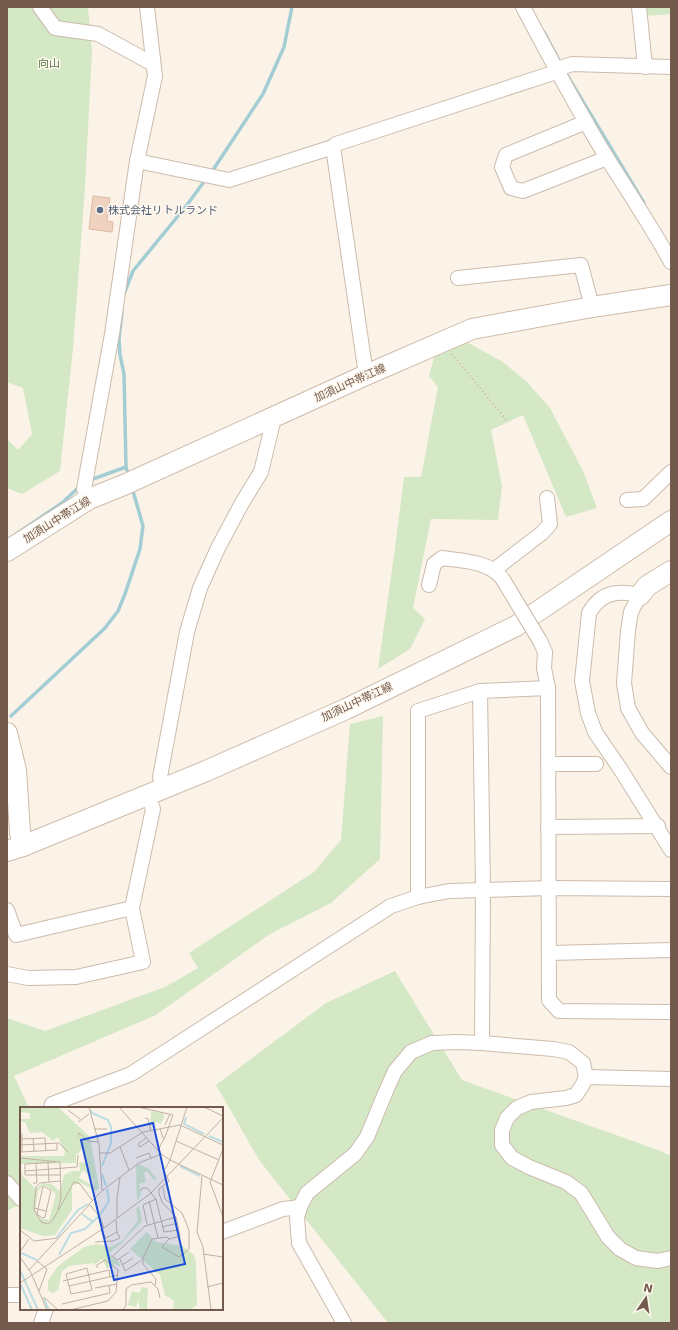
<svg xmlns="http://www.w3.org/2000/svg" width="678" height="1330" font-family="'DejaVu Sans','Noto Sans JP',sans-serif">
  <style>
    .green { fill: #d4e8c6 }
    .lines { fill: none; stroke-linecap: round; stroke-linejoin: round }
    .stream { stroke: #a3cdd5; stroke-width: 3.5 }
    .building { fill: #efd2c0; stroke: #e0b9a1 }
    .street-casing { stroke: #ccbbad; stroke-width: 16 }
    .secondary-casing { stroke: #cfbbab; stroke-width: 22 }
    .path { stroke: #d4b5a3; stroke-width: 2; stroke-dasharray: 1 3; stroke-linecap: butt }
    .street { stroke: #fff; stroke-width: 14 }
    .secondary { stroke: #fff; stroke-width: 20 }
    .street-bridge-casing { stroke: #ccbbad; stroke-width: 16; stroke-linecap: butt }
    .street-bridge { stroke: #fff; stroke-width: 14 }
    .service-dot { fill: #5c6f8a; stroke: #fef7ed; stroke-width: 1.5 }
    .labels { text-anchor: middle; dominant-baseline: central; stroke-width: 3; stroke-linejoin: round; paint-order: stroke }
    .park-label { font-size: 11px; fill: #547845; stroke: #fef7ed }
    .service-label { font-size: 11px; fill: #4e5e75; stroke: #fef7ed; text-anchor: start }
    .street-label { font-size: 11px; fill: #735a4d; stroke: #fef7ed }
    .inset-river { fill: none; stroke: #bcdee3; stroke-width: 2 }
    .inset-road { fill: none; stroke: #c1b1a4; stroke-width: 1 }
    .view { fill: #1d4ed8; fill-opacity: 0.15; stroke: #1d4ed8; stroke-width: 2 }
    .inset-edge { fill: none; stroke: #735a4d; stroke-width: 2 }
  </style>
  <rect width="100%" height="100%" fill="#fbf3e7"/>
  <g class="green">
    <path d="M 7,7 L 88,7 L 92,51 L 85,188 L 73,348 L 60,471 L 22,494 L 7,488 L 7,439 L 18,450 L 32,434 L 23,388 L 7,382 Z"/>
    <path d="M 645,7 L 671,7 L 671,14 L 645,16 Z"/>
    <path d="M 467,342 L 503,362 L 527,382 L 550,408 L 583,471 L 597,508 L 566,517 L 523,415 L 491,430 L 502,486 L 498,520 L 431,519 L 413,608 L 425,619 L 410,649 L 378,669 L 395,548 L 404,477 L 421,477 L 438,387 L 429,376 L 435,354 Z"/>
    <path d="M 383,716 L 380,859 L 331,903 L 270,934 L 156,1015 L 14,1076 L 29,1108 L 21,1108 L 21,1203 L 7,1211 L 7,1018 L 45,1031 L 165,987 L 198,968 L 189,953 L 314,872 L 341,840 L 350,724 Z"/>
    <path d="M 395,971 L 462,1080 L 658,1150 L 671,1156 L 671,1323 L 388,1323 L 259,1160 L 216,1085 L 326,1003 Z"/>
  </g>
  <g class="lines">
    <g class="stream">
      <path d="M 544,32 L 561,64"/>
      <path d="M 567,75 L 644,203"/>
      <path d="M 211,173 L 263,94 L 284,47 L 292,7"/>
      <path d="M 124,294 L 133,271 L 187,205 L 206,179"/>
      <path d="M 122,312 L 119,339 L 120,355 L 124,374 L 126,467 L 128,474"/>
      <path d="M 93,479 L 126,467"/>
      <path d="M 9,539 L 62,503 L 77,489"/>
      <path d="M 11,716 L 105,628 L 118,611 L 125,594 L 140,549 L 143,526 L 133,491"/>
    </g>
  </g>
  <path class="building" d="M 93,196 L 110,198 L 107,221 L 113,222 L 112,232 L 89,229 Z"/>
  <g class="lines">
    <defs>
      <g id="street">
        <path d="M 40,7 L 55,28 L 98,34 L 153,64"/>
        <path d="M 523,7 C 550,58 577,109 607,158 C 629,193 651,226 671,262"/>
        <path d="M 639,7 L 645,67"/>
        <path d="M 586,122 L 506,155 L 502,167 L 511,188 L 523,191 L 607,158"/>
        <path d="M 333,147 L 366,375"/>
        <path d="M 137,161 L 229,180 L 333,147 L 336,144 L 553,73 L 560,68 L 572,64 L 671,67"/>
        <path d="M 458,278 L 581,265 L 592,307"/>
        <path d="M 89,499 L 84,489 L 112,334 L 137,161 L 155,76 L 147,7"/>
        <path d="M 627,500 L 643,499 L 671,472"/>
        <path d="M 494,570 L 542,533 L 550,524 L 547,498"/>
        <path d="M 429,585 L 434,564 L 442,558 C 462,561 486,561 500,576"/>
        <path d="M 540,641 L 545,652 L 544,668 L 548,688"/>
        <path d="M 480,691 L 483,889 L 482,1043"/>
        <path d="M 548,764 L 596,764"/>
        <path d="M 671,767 L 642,733 L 628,708 L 624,683 L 628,631 L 631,612 L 640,595 C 617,590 601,592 589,613 L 582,681 L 588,713 L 595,732 L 621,770 L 671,850"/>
        <path d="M 164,788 L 160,777 L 187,632 L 200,588 L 218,548 L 242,503 L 261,472 L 274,418"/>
        <path d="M 548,827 L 658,826"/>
        <path d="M 418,897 L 418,711 L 480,691 L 548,688 L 549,1000 L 559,1011 L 671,1012"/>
        <path d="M 7,910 L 16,935 L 132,908 L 153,809 L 148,796"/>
        <path d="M 550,953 L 671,950"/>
        <path d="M 7,974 L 28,978 L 76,977 L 143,962 L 132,908"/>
        <path d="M 586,1077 L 671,1079"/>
        <path d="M 51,1108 L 52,1104 L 131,1074 L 391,906 L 418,897 L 449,891 L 549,888 L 671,889"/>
        <path d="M 7,1183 L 21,1199"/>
        <path d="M 222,1232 L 283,1209 L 300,1207"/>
        <path d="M 7,1295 L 21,1295"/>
        <path d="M 41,1323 L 46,1309"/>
        <path d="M 344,1323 L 299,1243 L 297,1217 L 300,1207 L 307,1193 L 355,1154 L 367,1137 L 386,1091 L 395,1071 L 411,1052 L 432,1043 L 457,1042 L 482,1043 L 553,1049 L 569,1052 L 583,1063 L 586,1077 L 583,1084 L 576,1095 L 566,1098 L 531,1102 L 517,1108 L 507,1118 L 502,1130 L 502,1145 L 512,1158 L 529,1167 L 566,1182 L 581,1193 L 608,1237 L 620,1249 L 636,1258 L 658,1261 L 671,1258"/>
      </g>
      <g id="secondary">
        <path d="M 7,551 L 89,499 L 126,484 L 366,375 L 472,329 L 592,307 L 671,295"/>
        <path d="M 640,595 L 647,586 L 671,571"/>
        <path d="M 7,733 L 16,770 L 20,832 L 23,846"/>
        <path d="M 7,851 L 23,846 L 206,771 L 346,709 L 516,626 L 671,521"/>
      </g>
    </defs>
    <use href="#street" class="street-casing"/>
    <use href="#secondary" class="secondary-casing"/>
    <path class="path" d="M 452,354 L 508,422"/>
    <use href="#street" class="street"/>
    <use href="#secondary" class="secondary"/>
    <defs>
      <path id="street-bridge" d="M 502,578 L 540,641"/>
    </defs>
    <use href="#street-bridge" class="street-bridge-casing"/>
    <use href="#street-bridge" class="street-bridge"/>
  </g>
  <circle class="service-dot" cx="100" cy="210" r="4"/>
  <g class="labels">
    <g class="park-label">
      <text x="49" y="63">向山</text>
    </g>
    <g class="service-label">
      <text x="108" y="210">株式会社リトルランド</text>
    </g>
    <g class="street-label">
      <text transform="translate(350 383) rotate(-24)">加須山中帯江線</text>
      <text transform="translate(57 520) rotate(-32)">加須山中帯江線</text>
      <text transform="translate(357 702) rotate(-25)">加須山中帯江線</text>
    </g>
  </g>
  <g transform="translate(20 1107)">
    <rect width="203" height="203" fill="#fbf3e7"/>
    <path d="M 38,0 L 70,30 L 79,81 L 76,84 L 61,76 L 52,78 L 52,103 L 35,128 L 23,129 L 0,121 L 0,49 L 44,49 L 45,45 L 38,30 L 33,34 L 22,25 L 10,26 L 5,15 L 0,15 L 0,12 L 10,12 L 10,6 L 0,5 L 0,1 ZM 62,42 L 66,56 L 59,55 L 60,64 L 52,64 L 44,68 L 40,84 L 31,77 L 23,76 L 16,82 L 2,68 L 0,57 L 56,56 L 56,48 ZM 63,63 L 73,73 L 74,79 L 59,71 ZM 23,78 L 29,80 L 36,87 L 29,113 L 19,111 L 15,104 L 18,84 ZM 131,4 L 143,6 L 144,10 L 141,17 L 135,15 L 136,22 L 134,17 L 130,19 ZM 119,57 L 129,62 L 137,72 L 134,73 L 127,64 L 124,66 L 126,75 L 119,77 L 121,88 L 117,94 L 116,59 ZM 119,99 L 122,114 L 102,136 L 89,146 L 99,155 L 101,160 L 95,157 L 87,162 L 82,152 L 74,158 L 73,156 L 49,159 L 42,164 L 38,183 L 32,186 L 28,183 L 28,174 L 37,160 L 64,140 L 76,137 L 91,140 L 103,133 L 118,113 L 116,101 ZM 127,125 L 136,135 L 163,139 L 174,148 L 176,156 L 177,198 L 170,203 L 153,203 L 154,194 L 145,188 L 140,168 L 110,142 ZM 122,180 L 128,181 L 127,203 L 120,203 L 118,193 L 116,200 L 108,198 L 112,184 L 119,186 Z" fill="#d4e8c6" fill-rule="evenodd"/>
    <path class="inset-river" d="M 71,3 L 72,6 L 88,13 L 91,20 L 91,36 L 82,59M 166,10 L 164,17 L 184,27M 189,29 L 203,35M 160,59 L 180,69M 82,67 L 86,79M 62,107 L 73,115M 80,108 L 89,94 L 87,82M 37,130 L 58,103 L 68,97M 1,146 L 17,153M 39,148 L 51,126 L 65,122 L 78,110M 0,163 L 18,203M 1,178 L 12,203M 24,192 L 29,203"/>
    <path class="inset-road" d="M 69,0 L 79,37 L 82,83M 99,0 L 141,47M 118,0 L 153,8 L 145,30 L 143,31 L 140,22M 184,0 L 203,9M 48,3 L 60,12M 125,11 L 128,12 L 131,24M 58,15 L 69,7M 145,18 L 150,7M 74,22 L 87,22M 2,26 L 2,45M 58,30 L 59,26 L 68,34 L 78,35M 13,31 L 14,44M 126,31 L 118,37 L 120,40 L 129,34M 0,32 L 25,31 L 26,44M 156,34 L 199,53M 0,38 L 39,36 L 48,45M 100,40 L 109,63M 203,42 L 190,75 L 203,110M 138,43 L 145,30M 0,45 L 37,43 L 37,37M 80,46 L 90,46 L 123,25 L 160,18 L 203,38M 0,51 L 40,55 L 41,90 L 38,103M 116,51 L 129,46 L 131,51M 28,55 L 29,75M 36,55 L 5,57 L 5,68 L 41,68M 5,64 L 57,60 L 58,48M 182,69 L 177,125 L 183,140 L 191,203M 40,74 L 20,76 L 16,80 L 14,102 L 21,115 L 28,117 L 33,113 L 54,75 L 60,77 L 72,93M 13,76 L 17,76 L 16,56M 23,79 L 31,83 L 25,110 L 22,111 L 17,107 ZM 143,80 L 145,92 L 162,106 L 169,123 L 169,142 L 159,150 L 142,140 L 149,132 L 160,129 L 156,110 L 142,95 L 139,86 L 139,82 L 149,74 L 144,64 L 150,53 L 203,78M 121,84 L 122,81 L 127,81 L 136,92M 129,94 L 138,131M 14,101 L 26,104M 97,111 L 97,90 L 100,71M 127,117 L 123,98 L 136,92 L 144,125 L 159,123M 142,120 L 158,116M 84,121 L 80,110 L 69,97 L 83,83 L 119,56 L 141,47 L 150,53 L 167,0M 0,123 L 14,134 L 38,131M 81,123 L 86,131 L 97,125 L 96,113M 75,135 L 93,134 L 100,131 L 97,125M 0,145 L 9,132M 109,145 L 97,153 L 93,149 L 125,119 L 156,110M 183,147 L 203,150M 0,150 L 11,166 L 27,203M 100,152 L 105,164 L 122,153M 17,154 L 27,162 L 19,184M 102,158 L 113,151M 67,161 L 72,183 L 51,187 L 46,167 ZM 9,163 L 69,98M 43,174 L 89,163 L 90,170M 0,176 L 84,121 L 131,86 L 203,11M 49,179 L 98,168M 135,179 L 136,172 L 123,157 L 123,151 L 132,132 L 147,130 L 149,132M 187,180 L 203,176M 75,181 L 97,177M 22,191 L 25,191 L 38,203M 42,197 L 90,186 L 89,178M 50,203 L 88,194 L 96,185 L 98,163 L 85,153 L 77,158 L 77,161M 102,203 L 106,199 L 106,182 L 111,178 L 131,175 L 138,182 L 140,191"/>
    <path class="view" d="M 133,16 L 165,157 L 94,173 L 61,33 Z"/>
    <rect width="203" height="203" class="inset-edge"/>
  </g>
  <rect width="678" height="1330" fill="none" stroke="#735a4d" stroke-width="16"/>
  <g transform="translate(646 1298) rotate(13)" stroke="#fef7ed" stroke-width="3" paint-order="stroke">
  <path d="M0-3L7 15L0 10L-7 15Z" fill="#735a4d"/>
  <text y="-6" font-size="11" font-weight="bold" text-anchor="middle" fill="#735a4d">N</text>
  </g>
</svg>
